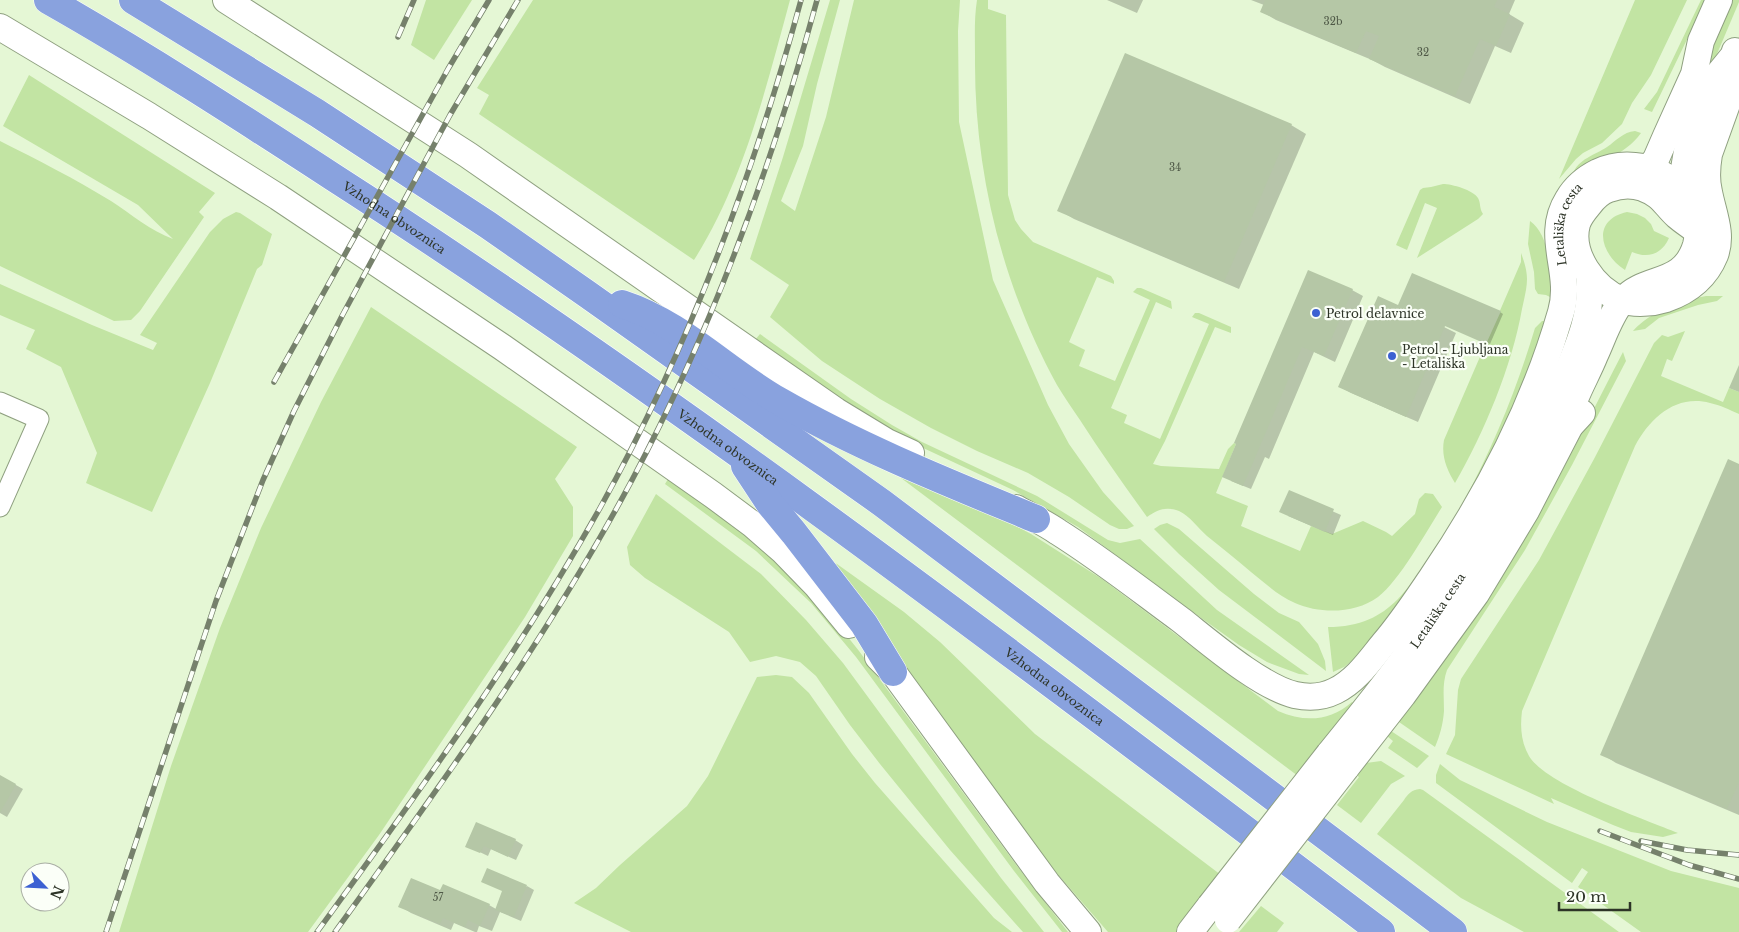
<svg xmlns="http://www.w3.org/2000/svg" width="1739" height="932" font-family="'Libre Baskerville',serif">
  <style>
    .green { fill: #c2e4a3 }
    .shadow { fill: #0003 }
    .building { fill: #b5c7a6 }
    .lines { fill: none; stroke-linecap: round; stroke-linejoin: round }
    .minor-casing { stroke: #8fa080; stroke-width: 21 }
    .secondary-casing { stroke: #8fa080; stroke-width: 28 }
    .motorway-casing { stroke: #fff; stroke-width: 29 }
    .minor { stroke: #fff; stroke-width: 19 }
    .secondary { stroke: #fff; stroke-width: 26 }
    .motorway { stroke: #89a2de; stroke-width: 28 }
    .rail-casing { stroke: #76816c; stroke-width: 5.5 }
    .rail { stroke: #fbfff8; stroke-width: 4; stroke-dasharray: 11; stroke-linecap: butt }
    .secondary-bridge-casing { stroke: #8fa080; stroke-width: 28; stroke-linecap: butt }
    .secondary-bridge { stroke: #fff; stroke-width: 26 }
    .poi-dot { fill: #3c61d2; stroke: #fbfff8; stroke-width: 2 }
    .labels { text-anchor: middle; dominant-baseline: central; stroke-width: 4.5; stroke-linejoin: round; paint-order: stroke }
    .number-label { font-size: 10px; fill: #4f5947 }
    .street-label { font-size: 12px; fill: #2d3427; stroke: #fbfff8 }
    .poi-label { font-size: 12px; fill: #2d3427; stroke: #fbfff8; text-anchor: start }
  </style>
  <rect width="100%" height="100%" fill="#e5f7d5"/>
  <g class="green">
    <path d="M 426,0 L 472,0 L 434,60 L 411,45 Z"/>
    <path d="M 533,0 L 790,0 C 766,88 743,183 694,260 L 479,114 L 489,95 L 477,88 Z"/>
    <path d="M 830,0 L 840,0 L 817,84 L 803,146 L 781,201 L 795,211 L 826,117 L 854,0 L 960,0 L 958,31 L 959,122 L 993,280 L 1048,405 L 1069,444 L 1103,492 L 1134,526 L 1127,529 L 1119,529 L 1110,525 L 1069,497 L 1028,473 L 977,451 L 931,428 L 880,399 L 822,361 L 770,317 L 789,285 L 750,259 L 783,157 Z"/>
    <path d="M 977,0 L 988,0 L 988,9 L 1006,15 L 1008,195 L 1015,220 L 1021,229 L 1033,242 L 1111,276 L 1114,281 L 1114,284 L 1097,277 L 1069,342 L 1085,350 L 1079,366 L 1115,381 L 1150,300 L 1133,292 L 1137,288 L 1141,288 L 1171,301 L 1172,309 L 1156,302 L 1111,408 L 1127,415 L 1124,423 L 1160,439 L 1209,324 L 1192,317 L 1195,313 L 1199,313 L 1231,327 L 1231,333 L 1215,327 L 1165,441 L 1153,464 L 1161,466 L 1219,469 L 1228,449 L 1234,443 L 1236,444 L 1216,493 L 1248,506 L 1241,526 L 1300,551 L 1311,526 L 1332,534 L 1363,521 L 1386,532 L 1392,536 L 1415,514 L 1419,499 L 1425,493 L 1433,494 L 1442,507 C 1426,532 1400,580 1378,597 C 1355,614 1320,614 1295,603 C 1278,596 1265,583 1251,572 C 1237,560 1222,548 1207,536 C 1198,528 1190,516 1179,511 C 1166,506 1157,510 1147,517 C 1124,485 1101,453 1080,420 C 1072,408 1064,397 1057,385 C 1002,285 974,171 975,57 C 975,38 974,19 977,0 Z"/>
    <path d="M 1635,0 L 1687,0 L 1651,75 L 1632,103 L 1622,124 L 1602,143 L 1583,153 L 1576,159 L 1559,179 Z"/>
    <path d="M 1701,0 L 1706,0 L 1652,112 L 1644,109 L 1657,92 Z"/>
    <path d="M 1733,0 L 1739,0 L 1739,2 L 1686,127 L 1680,125 Z"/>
    <path d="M 29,75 L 215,193 L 199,212 L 204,217 L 140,311 L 131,320 L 114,321 L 0,266 L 0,141 C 38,160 75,179 111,201 C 131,214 151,231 173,239 L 138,205 L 3,126 Z"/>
    <path d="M 1635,131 L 1641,133 C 1624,156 1598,163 1573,174 C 1578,159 1595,155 1607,147 C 1616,141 1623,132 1635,131 Z"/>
    <path d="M 1443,184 C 1452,184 1473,190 1478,198 C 1481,203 1479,208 1483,214 L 1478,219 L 1417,258 L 1437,208 L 1425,203 L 1407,250 L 1396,245 L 1420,190 L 1423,188 L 1431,187 Z"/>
    <path d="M 236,212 L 240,213 L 272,234 L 262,265 L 257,269 L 210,383 L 152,512 L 86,483 L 97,453 L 61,367 L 26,349 L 35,330 L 0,315 L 0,284 L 92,325 L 153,350 L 157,343 L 140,335 L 210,232 L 223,219 Z"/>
    <path d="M 1627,212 L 1637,214 L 1645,218 L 1651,224 L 1654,231 L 1669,238 C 1662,254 1648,259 1632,252 L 1625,270 C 1600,254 1591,220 1627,212 Z"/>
    <path d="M 1530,221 C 1551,236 1551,276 1554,299 L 1546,295 L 1538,294 L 1535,289 L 1534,272 L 1528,244 Z"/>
    <path d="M 1521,253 C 1524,261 1527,270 1527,279 C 1527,289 1524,299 1522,309 C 1512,366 1484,433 1455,483 C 1447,470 1441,456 1444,440 L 1521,262 Z"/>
    <path d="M 1706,296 L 1723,296 L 1717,301 L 1698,305 L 1659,318 L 1645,329 L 1633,331 C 1651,311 1680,301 1706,296 Z"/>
    <path d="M 371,307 L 577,447 L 555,479 L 573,507 L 573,536 L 525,617 L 379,835 L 308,932 L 119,932 L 171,766 L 220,628 L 261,528 L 321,402 Z"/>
    <path d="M 1542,321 L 1546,321 L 1513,419 L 1464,501 C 1494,445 1517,388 1535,328 Z"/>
    <path d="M 1685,331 L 1672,361 L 1667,359 L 1661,376 L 1723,402 L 1729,388 L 1739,392 L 1739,414 C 1730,410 1720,405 1710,403 C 1676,394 1650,418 1635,446 L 1522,711 C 1520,727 1521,742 1529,756 C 1546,785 1644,819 1678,833 L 1663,837 L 1631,832 L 1613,825 L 1551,798 L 1554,804 L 1446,754 L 1455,735 L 1458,690 L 1461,679 L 1539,560 L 1594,459 L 1654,343 L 1662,335 L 1668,337 Z"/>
    <path d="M 760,334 L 851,399 L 892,425 L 922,442 L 1037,496 L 1108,540 L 1120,543 L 1140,539 L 1217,610 L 1309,675 L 1299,674 L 1267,662 L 1239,645 L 1204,620 L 1078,527 L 1013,490 L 889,432 L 755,340 Z"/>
    <path d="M 1623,352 L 1626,361 L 1572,465 L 1525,550 L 1447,670 C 1442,684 1444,697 1444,711 C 1443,724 1440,735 1435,747 L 1399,722 C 1441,665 1482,607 1519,547 C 1558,484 1589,417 1623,352 Z"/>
    <path d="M 671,474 L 710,503 L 816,597 L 859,651 L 1017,866 L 1068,932 L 1062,932 L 1014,871 L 856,657 L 811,603 L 756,551 L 665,484 Z"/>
    <path d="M 909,477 L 997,516 L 1031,534 L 1102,579 L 1278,711 C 1304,722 1329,722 1352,702 L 1358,708 L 1298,776 L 901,478 Z"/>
    <path d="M 656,494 L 761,574 L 806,620 L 843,663 L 1001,878 L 1044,932 L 1023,932 L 950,850 L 880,764 L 850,725 L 816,676 L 800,662 L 776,656 L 750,662 L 729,632 L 645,578 L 630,565 L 627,547 Z"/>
    <path d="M 1167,523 L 1179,529 L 1254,594 L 1279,613 L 1299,622 L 1318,644 L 1325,661 L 1326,671 L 1219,590 L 1179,554 L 1154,529 L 1160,525 Z"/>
    <path d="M 1442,537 L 1436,557 L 1358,656 L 1344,667 L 1333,672 L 1328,627 C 1393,627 1410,584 1442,537 Z"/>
    <path d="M 824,558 L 837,564 L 904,612 L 940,642 L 1035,734 L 1221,875 L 1179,932 L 1108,932 L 1048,863 L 925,694 Z"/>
    <path d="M 776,675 L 792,677 L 809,693 L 852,754 L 875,783 L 994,918 L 1012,932 L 631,932 L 574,903 L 596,888 L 620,865 L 687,806 L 708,776 L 757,677 Z"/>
    <path d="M 1391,731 L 1429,756 L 1417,768 L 1388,748 L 1393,741 L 1387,736 Z"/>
    <path d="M 1381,761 L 1405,776 L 1391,784 L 1361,823 L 1337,805 L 1359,777 L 1356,775 L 1366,763 Z"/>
    <path d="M 1440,764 L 1460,780 L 1547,822 L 1671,871 L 1739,888 L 1739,932 L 1641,932 L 1578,887 L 1588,872 L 1582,868 L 1572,883 L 1436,783 L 1436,775 Z"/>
    <path d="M 1420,789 L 1423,790 L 1619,932 L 1524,932 L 1461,898 L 1377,834 L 1404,800 C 1408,794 1411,790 1420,789 Z"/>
    <path d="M 1261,906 L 1284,923 L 1277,932 L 1239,932 Z"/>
  </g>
  <g class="shadow">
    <path d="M 1107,0 L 1143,0 L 1137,13 Z"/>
    <path d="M 1251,0 L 1515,0 L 1509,14 L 1524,23 L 1511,53 L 1495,46 L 1470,104 L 1385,67 L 1372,60 L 1276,20 L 1261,11 L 1264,5 Z"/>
    <path d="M 1291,125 L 1306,134 L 1239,289 L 1074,219 L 1059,210 Z"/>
    <path d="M 1309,272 L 1352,290 L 1363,296 L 1335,362 L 1314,352 L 1269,459 L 1265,457 L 1251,489 L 1231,481 Z"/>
    <path d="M 1403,309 L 1500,312 L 1503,314 L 1490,344 L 1445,325 L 1444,327 L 1456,333 L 1418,422 L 1351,393 L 1340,387 Z"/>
    <path d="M 1739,465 L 1739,815 L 1616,763 L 1602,754 Z"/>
    <path d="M 1289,492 L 1341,515 L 1333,535 L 1288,516 Z"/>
    <path d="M 0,776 L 23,789 L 7,817 L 0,813 Z"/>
    <path d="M 515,840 L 523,845 L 516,860 L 491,849 L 488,856 L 467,846 Z"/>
    <path d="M 527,886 L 534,890 L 521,921 L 500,912 L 492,931 L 479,926 L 477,932 L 475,932 L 454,923 L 451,930 L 411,913 L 400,906 L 440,892 L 489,905 L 496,909 Z"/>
  </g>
  <g class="building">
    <path d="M 1265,0 L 1497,0 L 1494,7 L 1510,14 L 1496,46 L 1480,39 L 1455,96 L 1369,59 L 1379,36 L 1366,31 L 1356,53 L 1260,12 Z"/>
    <path d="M 1125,53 L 1292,124 L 1224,282 L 1057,211 Z"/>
    <path d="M 1308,270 L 1353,289 L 1324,356 L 1302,347 L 1243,486 L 1222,477 L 1236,444 L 1234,443 Z"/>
    <path d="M 1412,273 L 1501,311 L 1486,344 L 1445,326 L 1406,417 L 1338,387 L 1378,296 L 1398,305 Z"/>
    <path d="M 1739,365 L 1739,392 L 1729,388 Z"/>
    <path d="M 1728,459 L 1739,464 L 1739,782 L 1727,809 L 1600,755 Z"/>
    <path d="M 1289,490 L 1334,509 L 1325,532 L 1279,512 Z"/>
    <path d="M 0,775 L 16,784 L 0,813 Z"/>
    <path d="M 476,822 L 516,839 L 508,857 L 484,846 L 480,853 L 465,847 Z"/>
    <path d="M 487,868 L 527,885 L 514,917 L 495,910 L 502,891 L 481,882 Z"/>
    <path d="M 411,878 L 440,890 L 443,884 L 490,904 L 480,926 L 468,920 L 465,927 L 443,918 L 440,924 L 398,907 Z"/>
  </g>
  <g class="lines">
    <defs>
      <path id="minor" d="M 0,402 L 39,419 L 0,507"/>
      <g id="secondary">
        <path d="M 226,0 L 468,155 L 836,411 L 887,442 L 911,453"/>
        <path d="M 0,27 L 149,116 L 278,197 L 502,347 L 713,495 L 752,524 L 783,551 L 817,586 L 849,625"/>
        <path d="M 1637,180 L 1649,168 L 1656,159 L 1666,136 L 1694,74 L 1701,41 L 1719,0"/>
        <path d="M 1683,189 L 1684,169 L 1688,145 L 1712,82 L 1734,55 L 1735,51"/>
        <path d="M 1698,232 C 1691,226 1684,222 1677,216 C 1664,204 1662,195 1643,188 C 1631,184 1620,185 1609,189 C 1600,192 1595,197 1589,205 C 1584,211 1579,217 1577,224 C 1569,254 1594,289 1622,300 C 1635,305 1653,303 1666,299 C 1689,291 1706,277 1715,255 C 1723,234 1713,213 1709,192 C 1706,180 1707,166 1709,154 L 1732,90 L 1734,55"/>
        <path id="s1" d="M 1016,508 C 1030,516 1045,523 1058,532 C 1101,559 1140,590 1181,620 C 1209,642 1261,687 1295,695 C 1309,698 1323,697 1335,691 C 1356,681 1370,660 1384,643 C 1402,622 1417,599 1432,577 C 1487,496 1534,406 1561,312 C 1573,272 1544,237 1568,199 C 1575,187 1586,178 1598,172 C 1635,155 1681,173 1694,211 C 1698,222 1699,233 1696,245 C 1683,288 1646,274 1623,300 C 1610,315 1603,338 1595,355 C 1589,370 1581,384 1575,399 C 1572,408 1572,417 1570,426"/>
        <path d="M 878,657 L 893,672 L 1047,883 L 1088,932"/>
        <path id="s2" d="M 1329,754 C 1358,718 1387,683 1413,646 C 1470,565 1523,479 1561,387 C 1576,351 1594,315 1589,275"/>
        <path d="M 1346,768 L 1403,695 L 1476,594 L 1526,511 L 1570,426 L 1582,413"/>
        <path d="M 1190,932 L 1210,906"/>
      </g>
      <g id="motorway">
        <path id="s3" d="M 48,0 C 145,55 239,116 333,177 C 695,410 1037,673 1381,932"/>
        <path d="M 133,0 L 317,113 L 488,225 L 587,294 L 882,503 L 1453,932"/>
        <path d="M 622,304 C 681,323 726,371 779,401 C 861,448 949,483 1036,519"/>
        <path d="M 745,466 L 770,504 L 794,533 L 864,624 L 893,672"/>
      </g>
    </defs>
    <use href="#minor" class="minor-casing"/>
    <use href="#secondary" class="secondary-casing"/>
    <use href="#motorway" class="motorway-casing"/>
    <use href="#minor" class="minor"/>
    <use href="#secondary" class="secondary"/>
    <use href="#motorway" class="motorway"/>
    <defs>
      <g id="rail">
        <path d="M 398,37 L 414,0"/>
        <path d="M 274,382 L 448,69 L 489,0"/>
        <path d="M 1600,831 L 1689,865 L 1739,879"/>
        <path d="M 1641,841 L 1687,850 L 1739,855"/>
        <path d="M 106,932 L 216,601 L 263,480 L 294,411 L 342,316 L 450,115 L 518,0"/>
        <path d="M 317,932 C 417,795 517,656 600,508 C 689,347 753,177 801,0"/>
        <path d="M 335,932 C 440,786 547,639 632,480 C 713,327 772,166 817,0"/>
      </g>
    </defs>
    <use href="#rail" class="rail-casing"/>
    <use href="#rail" class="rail"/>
    <defs>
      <g id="secondary-bridge">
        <path d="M 1210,906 L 1329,754"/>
        <path d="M 1228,920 L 1346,768"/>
      </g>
    </defs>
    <use href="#secondary-bridge" class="secondary-bridge-casing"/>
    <use href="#secondary-bridge" class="secondary-bridge"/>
  </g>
  <g class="poi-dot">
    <circle cx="1316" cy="313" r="5"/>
    <circle cx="1392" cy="356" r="5"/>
  </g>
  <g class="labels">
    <g class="number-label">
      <text x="1333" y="21">32b</text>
      <text x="1423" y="52">32</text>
      <text x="1175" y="167">34</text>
      <text x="438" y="897">57</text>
    </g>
    <g class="street-label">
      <text stroke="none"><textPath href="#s3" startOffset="409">Vzhodna obvoznica</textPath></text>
      <text stroke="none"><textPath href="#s1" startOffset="915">Letališka cesta</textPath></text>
      <text stroke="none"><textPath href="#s3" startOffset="814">Vzhodna obvoznica</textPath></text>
      <text stroke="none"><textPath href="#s2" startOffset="180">Letališka cesta</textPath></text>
      <text stroke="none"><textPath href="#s3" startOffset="1219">Vzhodna obvoznica</textPath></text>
    </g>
    <g class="poi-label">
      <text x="1326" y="313">Petrol delavnice</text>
      <text x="1402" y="349">Petrol - Ljubljana<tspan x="1402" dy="14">- Letališka</tspan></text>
    </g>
  </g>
  <g transform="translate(45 887) rotate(114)"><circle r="24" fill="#fbfff8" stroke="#a9aea4"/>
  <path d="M0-4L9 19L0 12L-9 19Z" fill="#3c61d2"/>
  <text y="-8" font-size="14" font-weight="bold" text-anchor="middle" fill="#2d3427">N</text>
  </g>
  <path d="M1559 902v8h71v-8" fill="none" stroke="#2d3427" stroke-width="2.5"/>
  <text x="1566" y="902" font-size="15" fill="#2d3427" stroke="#fbfff8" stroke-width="4" paint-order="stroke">20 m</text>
</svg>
